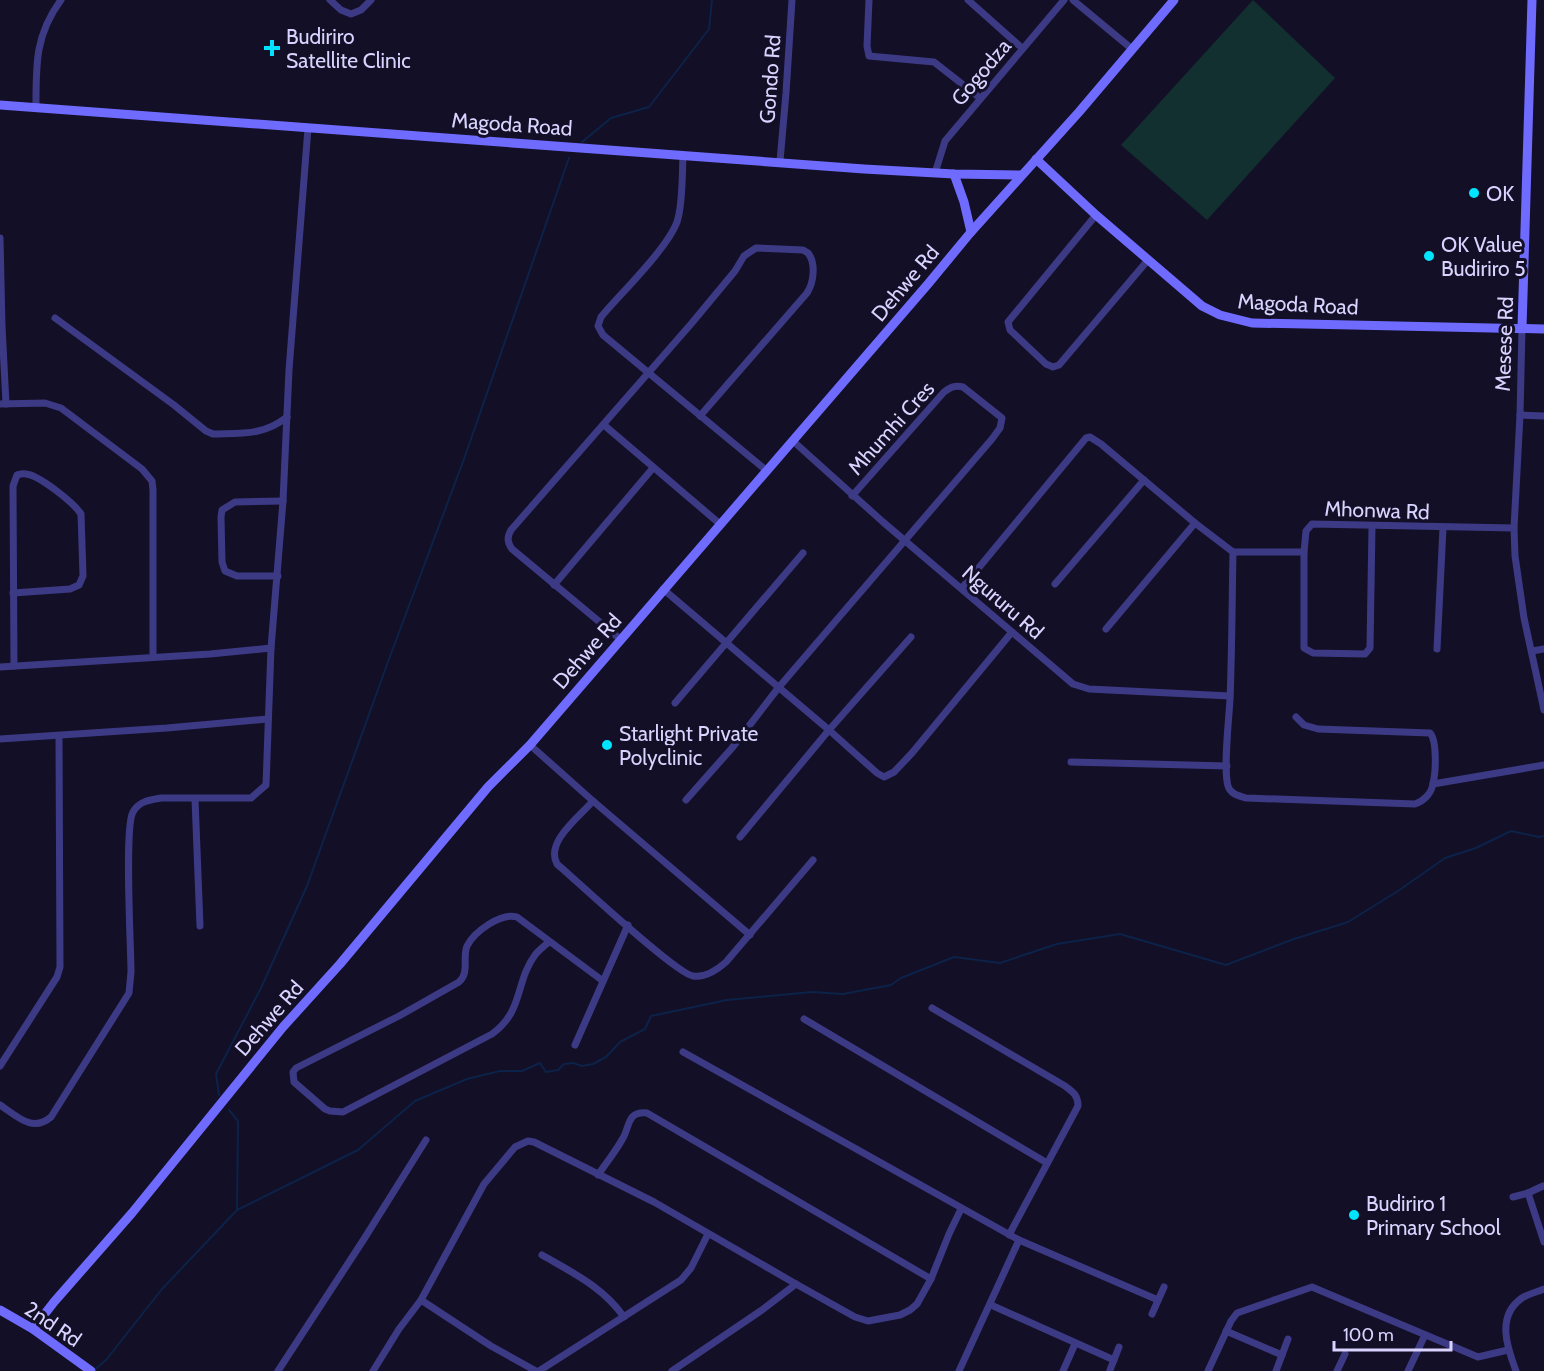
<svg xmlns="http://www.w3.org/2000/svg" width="1544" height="1371" font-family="Cabin,sans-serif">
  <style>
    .green { fill: #12302f }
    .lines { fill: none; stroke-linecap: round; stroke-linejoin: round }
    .stream { stroke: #0c2248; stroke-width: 2 }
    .street { stroke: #3d3a85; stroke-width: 7 }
    .secondary { stroke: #6f6bff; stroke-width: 9 }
    .poi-dot { fill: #00e5ff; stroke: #130f26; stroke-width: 2 }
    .labels { text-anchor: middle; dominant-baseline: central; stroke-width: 6; stroke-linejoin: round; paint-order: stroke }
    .poi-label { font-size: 21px; fill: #d9d4ff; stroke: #130f26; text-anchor: start }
    .street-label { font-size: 21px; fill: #d9d4ff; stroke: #130f26 }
  </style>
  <rect width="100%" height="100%" fill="#130f26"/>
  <path class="green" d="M 1253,0 L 1335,78 L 1207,220 L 1121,145 Z"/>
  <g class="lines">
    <g class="stream">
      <path d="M 582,142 L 611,118 L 649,107 L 709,29 L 712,0"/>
      <path d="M 219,1095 L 216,1074 L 261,988 L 307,886 L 389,659 L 464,459 L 569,158"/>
      <path d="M 229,1110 L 238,1121 L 237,1209"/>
      <path d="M 94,1370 L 106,1360 L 162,1289 L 237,1210 L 358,1150 L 415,1101 L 467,1079 L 500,1071 L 522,1071 L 540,1063 L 546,1072 L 558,1070 L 564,1064 L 573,1063 L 582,1066 L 593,1064 L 606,1057 L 620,1042 L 645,1029 L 651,1016 L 727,1000 L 812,992 L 843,994 L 891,985 L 901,978 L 954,957 L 1000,963 L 1057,944 L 1120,934 L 1226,965 L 1291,940 L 1348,922 L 1398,891 L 1445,858 L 1476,848 L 1511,831 L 1539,837 L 1544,836"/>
    </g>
    <g class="street">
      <path d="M 330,0 L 341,10 L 351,14 L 361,10 L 371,0"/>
      <path d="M 869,0 L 867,46 L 869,56 L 934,62 L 980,98"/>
      <path d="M 968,0 L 1022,48"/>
      <path d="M 1073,0 L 1132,49"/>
      <path d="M 36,107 C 36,65 35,35 61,0"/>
      <path d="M 683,156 C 682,175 683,204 677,222 C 667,249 621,293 601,317 L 598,326 L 603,335 L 767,471"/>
      <path d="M 780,161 L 786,93 L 792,0"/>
      <path d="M 935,173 L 945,141 L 1064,0"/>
      <path d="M 1096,215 L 1008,322 L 1010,330 L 1046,364 L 1053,367 L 1059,365 L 1148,260"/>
      <path d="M 0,238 L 2,326 L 6,404"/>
      <path d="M 55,318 L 174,405 L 206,431 L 213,434 C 241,433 263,436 287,417"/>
      <path d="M 1522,328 L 1520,415 L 1514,528 L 1515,556 L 1524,618 L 1544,710"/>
      <path d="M 0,404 L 45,403 L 61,408 L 142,469 L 152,481 L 153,490 L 153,657"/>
      <path d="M 1520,415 L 1544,416"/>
      <path d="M 604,425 L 720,524"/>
      <path d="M 793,441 L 883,522 L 1073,684 L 1089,689 L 1230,696"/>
      <path d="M 1233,552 C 1232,601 1232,650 1230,699 C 1229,719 1223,769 1228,786 C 1230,794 1239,796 1246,798 L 1415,804 C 1424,801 1432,793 1433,783 C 1436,772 1437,740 1430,733 L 1318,729 L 1304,725 L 1296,717"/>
      <path d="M 1304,552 L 1304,648 L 1313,653 L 1365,654 L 1370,648 L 1372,526"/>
      <path d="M 278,576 L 237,576 L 225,571 L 222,562 L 221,517 L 222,510 L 235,502 L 283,501"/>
      <path d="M 1055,584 L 1144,480"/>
      <path d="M 554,585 L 653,468"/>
      <path d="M 962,588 L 1086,438 L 1090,437 L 1101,444 L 1195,523 L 1233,552 L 1304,552 L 1306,531 L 1312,524 L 1514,528"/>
      <path d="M 663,589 L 829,730 L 877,773 L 884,777 L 894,772 L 912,753 L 1012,632"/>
      <path d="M 13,593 L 70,589 L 79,585 L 83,576 L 81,514 C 74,503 39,475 26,474 C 22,473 21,474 17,475 L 13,486 L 14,666"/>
      <path d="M 1106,629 L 1195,523"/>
      <path d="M 620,639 L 512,549 C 507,542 507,537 511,530 L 691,324 L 735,271 L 744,256 L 756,248 L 803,250 L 808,253 C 816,263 814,282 807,293 L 700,416"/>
      <path d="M 1437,649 L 1443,528"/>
      <path d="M 1532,651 L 1544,649"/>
      <path d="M 0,667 L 210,654 L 271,648"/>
      <path d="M 675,703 L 803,553"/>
      <path d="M 0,739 L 167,728 L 268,719"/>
      <path d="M 530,745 L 593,801 L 750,935"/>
      <path d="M 1071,762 L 1227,766"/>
      <path d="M 1433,784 L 1544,765"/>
      <path d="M 195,799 L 200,926"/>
      <path d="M 686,800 L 732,748 L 779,687 L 992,439 L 1000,428 L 1002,418 L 963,387 C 955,385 951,387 944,392 L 852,496"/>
      <path d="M 593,801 C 579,817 545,842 557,864 C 578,882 676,974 693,976 C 706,978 717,970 726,962 L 813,860"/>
      <path d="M 740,837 L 829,730 L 911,637"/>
      <path d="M 549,942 C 544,946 539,950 535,955 C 515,982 524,1011 492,1034 L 343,1112 L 330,1111 L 325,1109 L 294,1082 L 293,1072 L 296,1068 L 399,1016 L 459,982 C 470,972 462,958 467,946 C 474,932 501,912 517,917 L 603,981"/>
      <path d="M 932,1008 L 1065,1086 C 1073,1092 1078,1095 1078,1106 L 1009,1235"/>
      <path d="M 804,1019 L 1047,1163"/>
      <path d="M 575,1045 L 628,925"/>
      <path d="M 683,1052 L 1019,1240 L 1158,1300"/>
      <path d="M 0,1066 L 57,977 L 60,967 L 59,736"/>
      <path d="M 0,1105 C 17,1116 32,1133 51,1117 L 129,993 L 131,972 C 131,946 124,827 133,812 C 139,801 150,800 161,798 L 251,798 L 266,785 L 271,648 L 283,501 L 289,370 L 308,128"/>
      <path d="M 598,1175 C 606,1163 616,1151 623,1138 C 630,1126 627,1111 647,1113 L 931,1279"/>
      <path d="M 1543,1186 L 1528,1193 L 1544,1242"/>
      <path d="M 1513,1197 L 1528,1193"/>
      <path d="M 542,1255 C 573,1273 603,1287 624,1317"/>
      <path d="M 421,1300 L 491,1346 L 536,1371"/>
      <path d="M 991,1305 L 1114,1360"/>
      <path d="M 1152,1314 L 1164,1287"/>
      <path d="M 1226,1331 L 1282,1355"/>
      <path d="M 1110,1370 L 1119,1347"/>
      <path d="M 278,1371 L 364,1239 L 426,1140"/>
      <path d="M 373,1371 L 399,1329 L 421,1300 L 484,1184 L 515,1147 L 528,1141 L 534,1142 L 654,1202 L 796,1284 L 855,1317 L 868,1321 L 900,1315 L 910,1310 L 917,1304 L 931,1279 L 949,1234 L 961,1209"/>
      <path d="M 539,1371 L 681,1280 L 691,1268 L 708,1234"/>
      <path d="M 672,1371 L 762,1310 L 796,1284"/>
      <path d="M 959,1371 L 1019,1240"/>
      <path d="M 1063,1371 L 1075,1344"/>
      <path d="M 1208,1371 L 1231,1321 L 1237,1313 L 1312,1287 L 1478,1357 L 1508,1350"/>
      <path d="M 1276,1371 L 1288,1339"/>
      <path d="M 1337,1371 L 1345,1354"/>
      <path d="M 1408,1371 L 1425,1335"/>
      <path d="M 1516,1371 C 1507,1347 1496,1316 1522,1298 C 1528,1294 1537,1292 1544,1289"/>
    </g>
    <g class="secondary">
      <path d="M 0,105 L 864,169 L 954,174 L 1021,175"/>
      <path d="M 1036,159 L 1096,215 L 1202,306 L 1220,315 L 1252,323 L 1544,329"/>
      <path d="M 954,174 L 964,202 L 971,232"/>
      <path d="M 1522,328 L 1532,0"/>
      <path d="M 0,1310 L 33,1329 L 91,1371"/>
      <path d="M 33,1329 L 54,1302 L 132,1213 L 283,1027 L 340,964 L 488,787 L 530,745 L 928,284 L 971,232 L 1079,112 L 1174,0"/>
    </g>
  </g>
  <g class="poi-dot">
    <path d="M269 39h6v6h6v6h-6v6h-6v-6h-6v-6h6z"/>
    <circle cx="1474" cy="193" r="6"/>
    <circle cx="1429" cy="256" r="6"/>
    <circle cx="607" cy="745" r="6"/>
    <circle cx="1354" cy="1215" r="6"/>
  </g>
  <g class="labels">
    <g class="poi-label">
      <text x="286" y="36">Budiriro<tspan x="286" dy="24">Satellite Clinic</tspan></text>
      <text x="1486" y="193">OK</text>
      <text x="1441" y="244">OK Value<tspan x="1441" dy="24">Budiriro 5</tspan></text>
      <text x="619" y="733">Starlight Private<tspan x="619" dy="24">Polyclinic</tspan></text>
      <text x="1366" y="1203">Budiriro 1<tspan x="1366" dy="24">Primary School</tspan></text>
    </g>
    <g class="street-label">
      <text transform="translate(981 72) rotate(-50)">Gogodza</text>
      <text transform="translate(770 79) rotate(-86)">Gondo Rd</text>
      <text transform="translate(512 124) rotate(4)">Magoda Road</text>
      <text transform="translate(905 283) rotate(-50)">Dehwe Rd</text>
      <text transform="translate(1298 304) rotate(3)">Magoda Road</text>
      <text transform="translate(1504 344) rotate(-88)">Mesese Rd</text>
      <text transform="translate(891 428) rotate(-48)">Mhumhi Cres</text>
      <text transform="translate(1377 510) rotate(2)">Mhonwa Rd</text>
      <text transform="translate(1003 602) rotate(41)">Ngururu Rd</text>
      <text transform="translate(587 651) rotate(-49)">Dehwe Rd</text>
      <text transform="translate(269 1018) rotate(-49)">Dehwe Rd</text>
      <text transform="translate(53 1324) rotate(34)">2nd Rd</text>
    </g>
  </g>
  <path d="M1334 1341v9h117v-9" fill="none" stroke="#d9d4ff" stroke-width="3"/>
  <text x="1343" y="1341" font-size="18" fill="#d9d4ff" stroke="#130f26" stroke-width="4.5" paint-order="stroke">100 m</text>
</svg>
